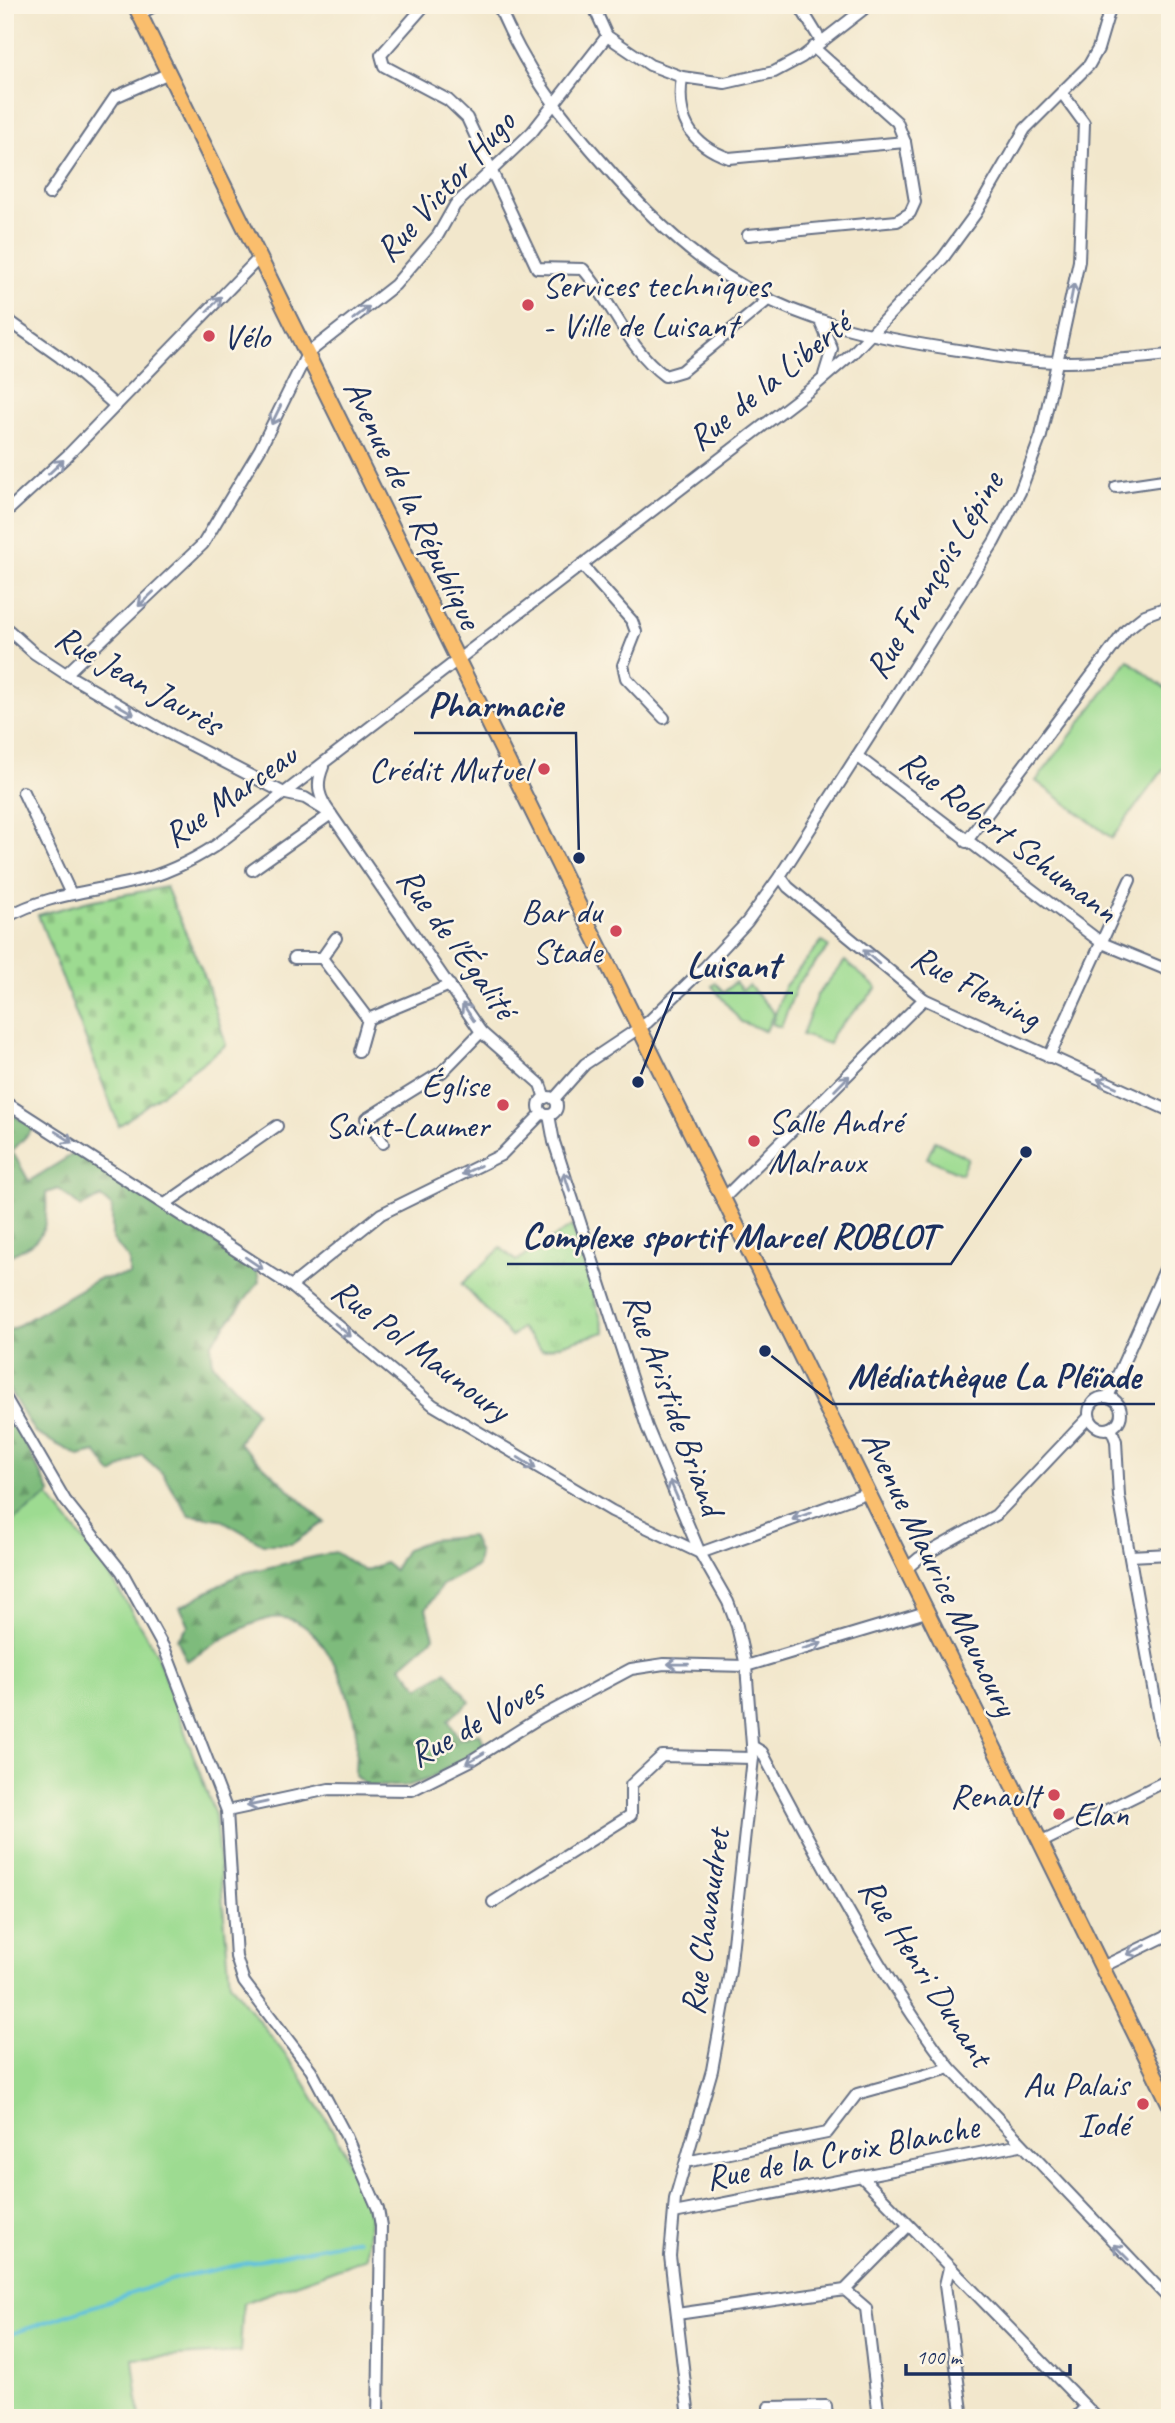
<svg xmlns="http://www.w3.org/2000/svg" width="1175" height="2423" font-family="Caveat,sans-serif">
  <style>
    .green { fill: #9ddb91; stroke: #5c8578; stroke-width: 2 }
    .forest { fill: url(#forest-firs); stroke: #4c756c; stroke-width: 2 }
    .cemetery { fill: url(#cemetery-stones); stroke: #5c8578; stroke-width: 2 }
    .park { fill: url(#park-tufts); stroke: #5c8578; stroke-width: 2 }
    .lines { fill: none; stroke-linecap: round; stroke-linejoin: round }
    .stream { stroke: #61c1df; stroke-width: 3.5 }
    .minor-casing { stroke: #666f84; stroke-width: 14 }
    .major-casing { stroke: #666f84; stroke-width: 18 }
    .minor { stroke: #fff; stroke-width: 10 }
    .major { stroke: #fabe6d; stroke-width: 14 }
    .oneway { stroke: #8d97ae }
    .poi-dot { fill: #d1495b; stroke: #fcf5e5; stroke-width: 2.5 }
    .labels { text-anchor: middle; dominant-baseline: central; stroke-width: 5; stroke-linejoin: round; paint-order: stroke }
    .street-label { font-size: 35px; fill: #1b2f5e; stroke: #fcf5e5 }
    .poi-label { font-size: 35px; fill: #1b2f5e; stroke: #fcf5e5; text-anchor: end }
    .leader { fill: none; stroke: #1b2f5e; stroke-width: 2.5 }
    .callout-dot { fill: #1b2f5e; stroke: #fcf5e5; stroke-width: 2.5 }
    .callout-label { font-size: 37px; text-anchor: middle; font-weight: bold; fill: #1b2f5e; stroke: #fcf5e5; stroke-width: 5; stroke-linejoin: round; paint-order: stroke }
  </style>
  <defs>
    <pattern id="forest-firs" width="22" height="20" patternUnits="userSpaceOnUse" patternTransform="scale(1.75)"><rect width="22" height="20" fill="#7ebb7b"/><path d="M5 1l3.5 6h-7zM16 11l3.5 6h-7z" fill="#669868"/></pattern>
    <pattern id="cemetery-stones" width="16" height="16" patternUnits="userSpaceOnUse" patternTransform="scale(1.75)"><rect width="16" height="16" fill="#9ddb91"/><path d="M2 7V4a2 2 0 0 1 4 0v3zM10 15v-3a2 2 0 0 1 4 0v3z" fill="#87bc7f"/></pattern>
    <pattern id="park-tufts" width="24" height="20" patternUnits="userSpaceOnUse" patternTransform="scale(1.75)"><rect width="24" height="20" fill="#9ddb91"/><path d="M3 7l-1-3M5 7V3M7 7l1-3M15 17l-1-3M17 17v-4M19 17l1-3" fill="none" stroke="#87bc7f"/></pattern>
  </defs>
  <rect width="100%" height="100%" fill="#fcf5e5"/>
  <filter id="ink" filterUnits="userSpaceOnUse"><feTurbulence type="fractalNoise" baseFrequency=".0143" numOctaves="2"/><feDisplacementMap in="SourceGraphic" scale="14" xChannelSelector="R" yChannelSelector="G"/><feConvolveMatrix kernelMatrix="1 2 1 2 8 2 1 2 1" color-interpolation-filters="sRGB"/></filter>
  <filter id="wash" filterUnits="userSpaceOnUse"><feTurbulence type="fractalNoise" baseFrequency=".00686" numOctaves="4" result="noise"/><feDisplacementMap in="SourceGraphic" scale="28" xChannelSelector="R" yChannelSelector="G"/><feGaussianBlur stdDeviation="1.57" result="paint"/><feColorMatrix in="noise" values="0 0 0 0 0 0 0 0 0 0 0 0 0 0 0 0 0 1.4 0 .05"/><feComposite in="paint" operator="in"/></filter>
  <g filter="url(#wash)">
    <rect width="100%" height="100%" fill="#f2e7cc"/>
    <g class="green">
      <path d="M 1128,660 L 1170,692 L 1170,761 L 1112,838 L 1036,781 Z"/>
      <path d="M 822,941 L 829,947 L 798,983 L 781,1027 L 772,1024 L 784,987 Z"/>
      <path d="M 845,961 L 877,988 L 833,1033 L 829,1044 L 802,1035 L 817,995 Z"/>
      <path d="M 735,982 L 742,990 L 749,985 L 774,1013 L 766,1031 L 741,1022 L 712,986 L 715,983 L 724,992 Z"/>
      <path d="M 5,1441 L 104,1566 L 156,1652 L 215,1815 L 230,1983 L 297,2070 L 343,2148 L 370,2213 L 367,2258 L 243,2303 L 240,2352 L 133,2359 L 140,2418 L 5,2418 Z"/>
    </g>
    <g class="forest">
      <path d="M 5,1111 L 35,1127 L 12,1151 L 29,1181 L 75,1153 L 257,1269 L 259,1282 L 211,1344 L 213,1364 L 256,1412 L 239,1443 L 324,1522 L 292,1544 L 263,1544 L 220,1519 L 189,1515 L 163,1474 L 142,1455 L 112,1474 L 96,1452 L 79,1456 L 35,1433 L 5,1383 L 5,1333 L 98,1279 L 129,1275 L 129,1260 L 112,1238 L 112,1207 L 101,1197 L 81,1207 L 58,1189 L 46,1193 C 48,1235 43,1240 5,1258 Z"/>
      <path d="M 5,1404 L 51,1494 L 14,1520 L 5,1519 Z"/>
      <path d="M 471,1536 L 479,1553 L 477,1566 L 442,1585 L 426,1609 L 434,1637 L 401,1666 L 419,1688 L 446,1671 L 470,1702 L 448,1720 L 459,1739 L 480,1733 L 485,1748 L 426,1780 L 407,1786 L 367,1786 L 355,1776 C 355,1762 357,1747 356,1733 C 352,1693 320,1605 267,1619 C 239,1627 212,1646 187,1661 L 177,1639 L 189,1625 L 180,1607 L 240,1574 L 335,1552 L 364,1571 L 385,1563 L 394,1570 L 406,1549 L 430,1540 Z"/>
    </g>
    <path class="cemetery" d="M 166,887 L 206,980 L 226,1045 L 119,1126 L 38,915 L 89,901 Z"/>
    <g class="park">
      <path d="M 935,1141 L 968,1158 L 961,1174 L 927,1158 Z"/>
      <path d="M 572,1226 L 605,1332 L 542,1350 L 521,1328 L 511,1337 L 462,1284 L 501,1248 L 516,1261 Z"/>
    </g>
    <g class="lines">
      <path class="stream" d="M 5,2336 L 177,2278 L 358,2239"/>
    </g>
  </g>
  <g filter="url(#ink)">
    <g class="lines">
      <defs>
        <g id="minor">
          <path d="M 425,5 L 381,55 L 384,66 L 448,100 L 467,118 L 537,268 L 583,269 C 613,303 627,348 665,376 L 682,371 L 769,299"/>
          <path d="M 498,5 C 526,70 556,110 603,163 C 638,204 678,245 723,274 C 796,321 874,338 958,350 C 985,354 1011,360 1037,361 C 1081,364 1126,359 1170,355"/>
          <path d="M 593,5 L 607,36 L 650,65 L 682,77 L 725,83 L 774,72 L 802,57 L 869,5"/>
          <path d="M 799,5 L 821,41"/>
          <path d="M 139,14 L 156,5"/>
          <path d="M 682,77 C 676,118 689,144 729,158 L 905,142"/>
          <path d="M 49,194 L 115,97 L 169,73"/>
          <path d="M 748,235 L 897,221 L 910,213 L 915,202 L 905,142 L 897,122 L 813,47"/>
          <path d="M 5,318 L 60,357 L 116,406"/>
          <path d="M 821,323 L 832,349 L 824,375"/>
          <path d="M 1116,487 L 1170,479"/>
          <path d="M 5,513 L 67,456 L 259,258"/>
          <path d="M 582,565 L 632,621 L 636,632 L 623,665 L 626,678 L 664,718"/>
          <path d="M 5,627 L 34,653 L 66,674 L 166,732 L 286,794 L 305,798 L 331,814 L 481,1032 L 540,1084 L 545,1098"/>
          <path d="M 66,674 L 203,544 L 260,449 L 307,354 L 395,285 L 438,235 L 455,205 L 532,132 L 607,36"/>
          <path d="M 857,756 L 1102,943 L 1170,971"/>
          <path d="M 23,792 L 71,894"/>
          <path d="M 966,842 L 1126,630 L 1145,615 L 1170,606"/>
          <path d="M 252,870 L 331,814 C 319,798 315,786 323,767"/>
          <path d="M 780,876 L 788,887 L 924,999 L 1170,1111"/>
          <path d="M 5,918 C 46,894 92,892 136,881 C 166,874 190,862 215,846 L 811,389 L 853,353 L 943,258 L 976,213 L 1025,129 L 1089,65 L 1098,49 L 1111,5"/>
          <path d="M 336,938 L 322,958 L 368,1019 L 450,985"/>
          <path d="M 294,958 L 322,958"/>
          <path d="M 359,1051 L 368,1019"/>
          <path d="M 1049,1057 L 1130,880"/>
          <circle cx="548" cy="1106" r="9"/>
          <path d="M 554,1099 L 585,1064 L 648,1022 L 706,966 L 747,922 L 780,876 L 994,542 L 1020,492 L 1041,436 L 1079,261 L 1084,123 L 1062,93"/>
          <path d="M 5,1102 L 291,1286 L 433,1405 L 612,1511 L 700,1553 L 866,1493"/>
          <path d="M 549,1115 L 554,1142 L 647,1427 L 700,1553 L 728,1602 L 737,1626 L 746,1666 L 753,1758 L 730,1971 L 712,2070 L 675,2199 L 670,2256 L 689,2418"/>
          <path d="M 383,1143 L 366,1119 L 442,1072 L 481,1032"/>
          <path d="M 723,1199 L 924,999"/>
          <path d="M 165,1204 L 277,1126"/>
          <path d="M 291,1286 L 381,1214 L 501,1155 L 542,1113"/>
          <path d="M 5,1397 L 65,1500 L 122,1572 L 165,1650 L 227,1811 L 236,1957 L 244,1982 L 311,2070 L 346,2136 L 378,2209 L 381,2226 L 378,2418"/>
          <path d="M 1108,1397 L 1170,1258"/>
          <circle cx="1105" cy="1413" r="16"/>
          <path d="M 1111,1428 L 1116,1441 L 1119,1496 L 1161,1733 L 1170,1750"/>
          <path d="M 1130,1556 L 1170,1554"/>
          <path d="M 905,1570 L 919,1558 L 996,1515 L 1089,1417"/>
          <path d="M 752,1746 L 762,1752 C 820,1860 876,1970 950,2068 L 1170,2300"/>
          <path d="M 227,1811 L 329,1789 L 412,1790 L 472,1760 L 539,1718 L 631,1669 L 664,1664 L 746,1666 L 926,1612"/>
          <path d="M 1040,1843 L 1170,1779"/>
          <path d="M 493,1902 L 631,1815 L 631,1785 L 662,1756 L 753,1758"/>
          <path d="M 1102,1967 L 1170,1934"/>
          <path d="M 686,2162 L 827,2133 L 857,2094 L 950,2068"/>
          <path d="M 863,2178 L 1097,2418"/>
          <path d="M 674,2213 L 1020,2145"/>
          <path d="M 949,2268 L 945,2285 L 963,2418"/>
          <path d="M 845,2290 L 866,2308 L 879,2418"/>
          <path d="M 677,2314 L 845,2290 L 908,2226"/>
          <path d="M 770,2418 L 769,2407 L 826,2406 L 827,2418"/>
          <path d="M 1075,2418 L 1086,2407"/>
        </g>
        <path id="major" d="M 135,5 L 1170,2105"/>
      </defs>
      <use href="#minor" class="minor-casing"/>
      <use href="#major" class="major-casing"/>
      <use href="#minor" class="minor"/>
      <use href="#major" class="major"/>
    </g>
    <defs><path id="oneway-shaft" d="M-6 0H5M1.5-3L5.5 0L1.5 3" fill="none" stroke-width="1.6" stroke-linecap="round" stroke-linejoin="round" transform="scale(1.75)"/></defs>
    <g class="oneway">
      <use href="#oneway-shaft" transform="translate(1072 294) rotate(-79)"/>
      <use href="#oneway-shaft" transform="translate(214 304) rotate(-46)"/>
      <use href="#oneway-shaft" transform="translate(361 313) rotate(-38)"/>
      <use href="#oneway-shaft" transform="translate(276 415) rotate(116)"/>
      <use href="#oneway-shaft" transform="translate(56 467) rotate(-43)"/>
      <use href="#oneway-shaft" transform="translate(146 599) rotate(137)"/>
      <use href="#oneway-shaft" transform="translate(125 709) rotate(30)"/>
      <use href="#oneway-shaft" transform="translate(871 957) rotate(-139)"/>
      <use href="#oneway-shaft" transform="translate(468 1012) rotate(-123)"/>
      <use href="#oneway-shaft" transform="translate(842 1083) rotate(-45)"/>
      <use href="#oneway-shaft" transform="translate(1107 1083) rotate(-156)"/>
      <use href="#oneway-shaft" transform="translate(64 1137) rotate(32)"/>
      <use href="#oneway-shaft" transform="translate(471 1170) rotate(154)"/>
      <use href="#oneway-shaft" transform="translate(567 1182) rotate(-108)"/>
      <use href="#oneway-shaft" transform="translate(254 1263) rotate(34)"/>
      <use href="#oneway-shaft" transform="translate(343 1330) rotate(40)"/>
      <use href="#oneway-shaft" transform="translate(527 1463) rotate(32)"/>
      <use href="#oneway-shaft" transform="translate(674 1490) rotate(-113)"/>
      <use href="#oneway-shaft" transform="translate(802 1516) rotate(160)"/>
      <use href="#oneway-shaft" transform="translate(812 1646) rotate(-17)"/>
      <use href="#oneway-shaft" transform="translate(678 1664) rotate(-179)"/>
      <use href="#oneway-shaft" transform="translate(475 1758) rotate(150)"/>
      <use href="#oneway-shaft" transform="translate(257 1804) rotate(168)"/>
      <use href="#oneway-shaft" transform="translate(1136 1950) rotate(154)"/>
      <use href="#oneway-shaft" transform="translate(1121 2252) rotate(-135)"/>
    </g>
  </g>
  <g class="poi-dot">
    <circle cx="528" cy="305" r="7"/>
    <circle cx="209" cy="336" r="7"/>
    <circle cx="544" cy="769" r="7"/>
    <circle cx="616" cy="931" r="7"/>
    <circle cx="503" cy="1105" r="7"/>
    <circle cx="754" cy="1141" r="7"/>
    <circle cx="1054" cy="1795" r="7"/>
    <circle cx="1059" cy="1814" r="7"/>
    <circle cx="1143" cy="2104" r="7"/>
  </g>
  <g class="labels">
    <g class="street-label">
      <text transform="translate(445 186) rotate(-48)">Rue Victor Hugo</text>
      <text transform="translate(769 381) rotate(-39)">Rue de la Liberté</text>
      <text transform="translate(413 504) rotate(64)">Avenue de la République</text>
      <text transform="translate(934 575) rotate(-59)">Rue François Lépine</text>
      <text transform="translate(139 680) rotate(30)">Rue Jean Jaurès</text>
      <text transform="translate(230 795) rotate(-35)">Rue Marceau</text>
      <text transform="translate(1009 836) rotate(37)">Rue Robert Schumann</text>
      <text transform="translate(457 943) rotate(54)">Rue de l'Égalité</text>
      <text transform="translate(976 987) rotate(28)">Rue Fleming</text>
      <text transform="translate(421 1350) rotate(37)">Rue Pol Maunoury</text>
      <text transform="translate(674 1404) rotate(70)">Rue Aristide Briand</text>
      <text transform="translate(940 1573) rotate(64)">Avenue Maurice Maunoury</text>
      <text transform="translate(476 1722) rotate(-29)">Rue de Voves</text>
      <text transform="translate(705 1922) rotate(-82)">Rue Chavaudret</text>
      <text transform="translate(926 1972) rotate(57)">Rue Henri Dunant</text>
      <text transform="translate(842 2152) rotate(-11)">Rue de la Croix Blanche</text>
    </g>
    <g class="poi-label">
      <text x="542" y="285" text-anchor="start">Services techniques<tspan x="542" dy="40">- Ville de Luisant</tspan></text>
      <text x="223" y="336" text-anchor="start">Vélo</text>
      <text x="530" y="769">Crédit Mutuel</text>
      <text x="602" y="911">Bar du<tspan x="602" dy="40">Stade</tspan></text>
      <text x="489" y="1085">Église<tspan x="489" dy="40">Saint-Laumer</tspan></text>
      <text x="768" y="1121" text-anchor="start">Salle André<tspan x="768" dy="40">Malraux</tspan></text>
      <text x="1040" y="1795">Renault</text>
      <text x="1073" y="1814" text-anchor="start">Elan</text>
      <text x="1129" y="2084">Au Palais<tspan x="1129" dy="40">Iodé</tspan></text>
    </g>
  </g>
  <path class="leader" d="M579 858L576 733H414M638 1082L673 993H793M1026 1152L951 1264H507M765 1351L833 1404H1155"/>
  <g class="callout-dot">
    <circle cx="579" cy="858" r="7"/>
    <circle cx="638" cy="1082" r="7"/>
    <circle cx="1026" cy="1152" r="7"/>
    <circle cx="765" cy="1351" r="7"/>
  </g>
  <g class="callout-label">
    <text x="495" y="717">Pharmacie</text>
    <text x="733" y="977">Luisant</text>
    <text x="729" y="1248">Complexe sportif Marcel ROBLOT</text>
    <text x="994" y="1388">Médiathèque La Pléïade</text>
  </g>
  <rect width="1175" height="2423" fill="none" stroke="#fcf5e5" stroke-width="28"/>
  <path d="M906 2364v10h164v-10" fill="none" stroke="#1b2f5e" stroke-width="3.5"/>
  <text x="916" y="2364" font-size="21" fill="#1b2f5e" stroke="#fcf5e5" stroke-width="5" paint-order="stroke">100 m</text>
</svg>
